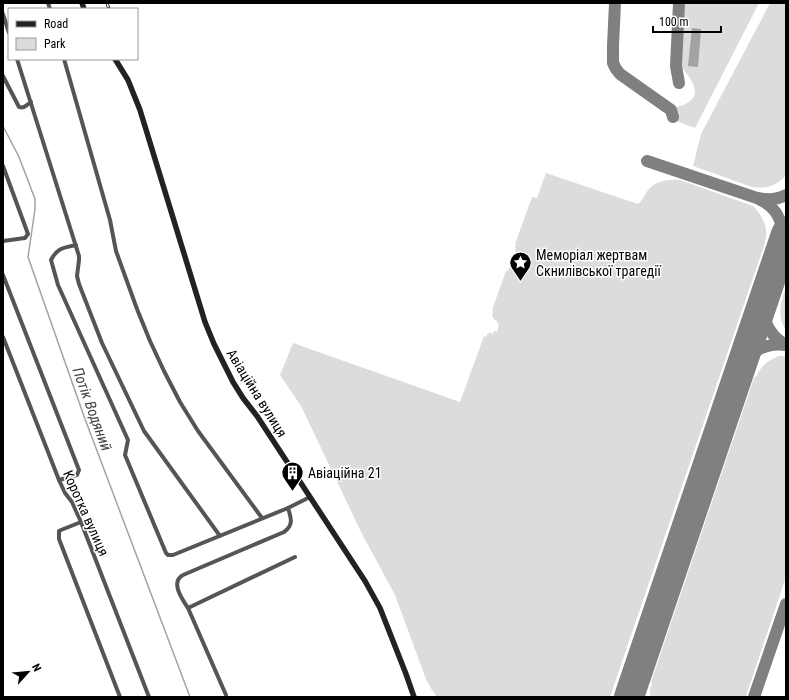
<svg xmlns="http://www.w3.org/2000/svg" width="789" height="700" font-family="'Roboto Condensed',sans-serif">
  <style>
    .green { fill: #dcdcdc }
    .water { fill: #a3a3a3 }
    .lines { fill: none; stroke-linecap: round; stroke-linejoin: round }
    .stream { stroke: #a3a3a3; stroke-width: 1.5 }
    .taxiway { stroke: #808080; stroke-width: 12 }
    .runway { stroke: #808080; stroke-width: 30 }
    .street { stroke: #555; stroke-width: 4 }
    .secondary { stroke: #222; stroke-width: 5.5 }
    .rail-casing { stroke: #000; stroke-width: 3 }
    .rail { stroke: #fff; stroke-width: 1.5; stroke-dasharray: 4.5; stroke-linecap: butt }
    .labels { text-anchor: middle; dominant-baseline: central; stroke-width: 3; stroke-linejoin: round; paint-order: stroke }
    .poi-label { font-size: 14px; fill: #000; stroke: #fff; text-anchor: start }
    .street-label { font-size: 14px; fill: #000; stroke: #fff }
    .water-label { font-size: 15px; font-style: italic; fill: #444; stroke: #fff }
  </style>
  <rect width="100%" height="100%" fill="#fff"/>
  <g class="green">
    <path d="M 682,3 L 759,3 L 695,128 L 674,120 L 676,111 L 674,108 C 708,100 694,81 678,63 Z"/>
    <path d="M 770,3 L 786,3 L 786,175 C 777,186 766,189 752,187 L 693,166 L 701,134 Z"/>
    <path d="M 546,173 L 638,204 C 642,201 643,198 646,193 C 653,181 667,179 680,180 L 753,206 C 763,216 769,228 765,242 L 765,243 L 610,697 L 437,697 L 432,690 L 426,679 L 395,595 L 361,532 L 301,406 L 280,375 L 293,343 L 460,402 L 484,336 L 486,337 L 488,333 L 489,334 L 489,332 L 493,334 L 494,331 L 497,332 L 499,324 L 497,323 L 497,321 L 494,320 L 494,318 L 493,318 L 493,316 L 492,316 L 493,310 L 492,310 L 506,271 L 507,272 L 511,265 L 512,265 L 512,264 L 516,265 L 520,255 L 516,254 L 516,252 L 515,252 L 516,248 L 515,248 L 516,244 L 515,244 L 532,197 L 537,198 Z"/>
    <path d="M 786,287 L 786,330 C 776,316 781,301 786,287 Z"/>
    <path d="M 779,356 L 786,356 L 786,577 L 746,696 L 745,697 L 650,697 L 650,690 L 652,684 L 651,682 L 754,378 C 757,376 758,373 760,370 C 764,363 772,359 779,356 Z"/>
  </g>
  <path class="water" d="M 692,28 L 701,29 L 698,67 L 688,66 Z"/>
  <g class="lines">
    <path class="stream" d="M 3,126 L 19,157 L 35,199 L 35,209 L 28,257 L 85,419 L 190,697"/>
    <g class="taxiway">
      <path d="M 615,3 L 613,46 L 613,63 L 616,69 L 620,74 L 671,110 L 673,117"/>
      <path d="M 679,3 L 676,66 L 679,83"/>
      <path d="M 647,161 L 757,198 C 767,200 777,200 786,195"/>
      <path d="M 759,199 C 780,209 784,225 782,247"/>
      <path d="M 766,294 C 765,299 764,305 764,310 C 764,325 773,338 786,345"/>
      <path d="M 740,368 C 748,351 768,342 786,345"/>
      <path d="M 632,697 L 633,683"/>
      <path d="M 754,697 L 786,604"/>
    </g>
    <path class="runway" d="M 629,697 L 786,234"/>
    <g class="street">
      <path d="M 48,3 L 50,9"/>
      <path d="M 3,14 L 9,33"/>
      <path d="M 17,59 L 79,256 L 79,260 L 77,276 L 79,284 L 102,343 L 144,431 L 220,536"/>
      <path d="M 64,59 L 110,220 L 116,251 L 137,309 L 150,341 L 164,371 L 180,402 L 198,431 L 262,518"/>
      <path d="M 3,76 L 19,107 C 24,109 27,105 31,102"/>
      <path d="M 3,166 L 28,234 L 25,238 L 3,241"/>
      <path d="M 76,245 C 63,248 57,248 51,260 L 58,285 L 128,440 L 125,455 L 166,553 L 168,555 L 173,555 L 288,508 L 310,497"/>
      <path d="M 3,275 L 79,470 L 77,475 L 59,480"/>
      <path d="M 3,337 L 59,480 L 65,493 L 72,502 L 81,522 L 149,697"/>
      <path d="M 81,522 L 61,530 L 59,531 L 59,539 L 120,697"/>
      <path d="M 188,608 L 295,557"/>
      <path d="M 226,695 L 188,608 C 182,599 170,582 183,575 L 284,532 C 294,525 291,518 288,508"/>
    </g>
    <g class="secondary">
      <path d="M 82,3 L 84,9"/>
      <path d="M 115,59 L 128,80 L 140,110 L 205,322 L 214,344 L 233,382 L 243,398 L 257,416 L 365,581 L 380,608 L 406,674 L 414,697"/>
    </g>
    <defs>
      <path id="rail" d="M 107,3 L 109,9"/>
    </defs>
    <use href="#rail" class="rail-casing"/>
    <use href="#rail" class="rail"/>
  </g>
  <defs>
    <symbol id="sight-pin" viewBox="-11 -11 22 30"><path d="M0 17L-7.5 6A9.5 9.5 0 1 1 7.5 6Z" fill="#000" stroke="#fff"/><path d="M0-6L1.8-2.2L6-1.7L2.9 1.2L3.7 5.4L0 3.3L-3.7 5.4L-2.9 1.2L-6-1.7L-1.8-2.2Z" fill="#fff"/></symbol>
    <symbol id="building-pin" viewBox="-11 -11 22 30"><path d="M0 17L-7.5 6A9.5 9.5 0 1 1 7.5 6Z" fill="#000" stroke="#fff"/><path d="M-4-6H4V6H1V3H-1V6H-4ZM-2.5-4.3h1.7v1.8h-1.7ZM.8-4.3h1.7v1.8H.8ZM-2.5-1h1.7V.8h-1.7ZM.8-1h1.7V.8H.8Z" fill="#fff"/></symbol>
  </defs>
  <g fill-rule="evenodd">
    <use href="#sight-pin" x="508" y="250" width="25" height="34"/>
    <use href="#building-pin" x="280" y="460" width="25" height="34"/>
  </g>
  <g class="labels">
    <g class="poi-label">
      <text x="536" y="255">Меморіал жертвам<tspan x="536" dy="16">Скнилівської трагедії</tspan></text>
      <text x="308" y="473">Авіаційна 21</text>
    </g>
    <g class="street-label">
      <text transform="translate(257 393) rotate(58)">Авіаційна вулиця</text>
      <text transform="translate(86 513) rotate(66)">Коротка вулиця</text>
    </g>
    <g class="water-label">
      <text transform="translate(92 409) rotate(70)">Потік Водяний</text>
    </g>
  </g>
  <rect width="789" height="700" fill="none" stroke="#000000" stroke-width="8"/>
  <rect x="8" y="8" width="130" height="52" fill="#ffffff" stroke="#999999"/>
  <rect x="16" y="21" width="20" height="6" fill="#222222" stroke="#999999"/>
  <text x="44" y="28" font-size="12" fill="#000000">Road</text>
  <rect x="16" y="38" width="20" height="12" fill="#dcdcdc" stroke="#999999"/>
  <text x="44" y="48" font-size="12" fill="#000000">Park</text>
  <g transform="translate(28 672) rotate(63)" stroke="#ffffff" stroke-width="3" paint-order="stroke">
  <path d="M0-3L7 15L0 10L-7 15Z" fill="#000000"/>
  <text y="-6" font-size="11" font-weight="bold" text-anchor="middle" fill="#000000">N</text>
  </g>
  <path d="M653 26v6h68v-6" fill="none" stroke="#000000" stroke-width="2"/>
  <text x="659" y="26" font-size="12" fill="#000000" stroke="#ffffff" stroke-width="3" paint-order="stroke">100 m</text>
</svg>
